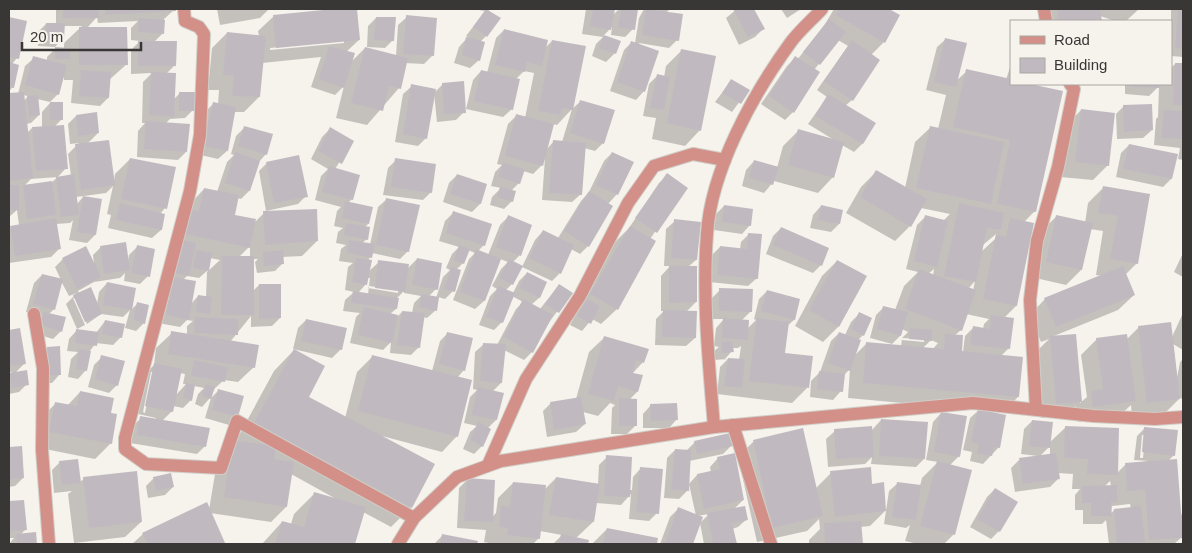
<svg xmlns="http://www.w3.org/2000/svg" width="1192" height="553" font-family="Helvetica,sans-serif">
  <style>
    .shadow { fill: #0003; fill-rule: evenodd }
    .building { fill: #c0bac0 }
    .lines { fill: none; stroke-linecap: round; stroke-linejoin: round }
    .minor-casing { stroke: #d0cdc7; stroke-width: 14 }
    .minor { stroke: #d39088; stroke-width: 12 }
  </style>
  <rect width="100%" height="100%" fill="#f6f2ec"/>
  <g class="shadow">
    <path d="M 56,9 L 175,9 L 164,19 L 163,33 L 154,42 L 175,65 L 166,74 L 173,100 L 179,94 L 193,110 L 185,118 L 170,119 L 165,124 L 186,152 L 178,160 L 137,157 L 138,131 L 145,123 L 142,123 L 143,82 L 152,73 L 131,74 L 131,50 L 140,41 L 131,40 L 131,28 L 138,21 L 98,23 L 97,17 L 87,28 L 127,64 L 109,80 L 108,98 L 100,106 L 71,103 L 73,80 L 64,80 L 64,74 L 58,94 L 50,102 L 37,99 L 39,115 L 31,123 L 26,124 L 27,133 L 32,128 L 42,127 L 42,112 L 50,103 L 62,119 L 54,127 L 66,168 L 57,178 L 71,176 L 68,154 L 79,143 L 70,144 L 68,124 L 76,116 L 96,113 L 98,133 L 87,144 L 114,181 L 115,174 L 130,159 L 165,208 L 160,214 L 161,230 L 152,238 L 108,228 L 111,215 L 107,214 L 113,186 L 106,193 L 76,197 L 77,204 L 83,197 L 95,235 L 87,243 L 69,240 L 73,220 L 70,223 L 56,224 L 59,249 L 51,257 L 9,263 L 9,229 L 19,225 L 17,210 L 9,217 L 9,95 L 18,94 L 25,66 L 34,58 L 47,61 L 47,57 L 55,49 L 64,49 L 64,43 L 82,26 L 64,26 L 63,38 L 55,47 L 38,46 L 38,32 L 46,24 L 56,24 ZM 23,95 L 28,96 L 24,101 ZM 58,177 L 52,182 L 24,186 L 31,179 Z"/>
    <path d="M 217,9 L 269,9 L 260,18 L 220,25 Z"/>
    <path d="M 355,9 L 359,40 L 346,52 L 351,62 L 365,48 L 396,56 L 398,25 L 407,17 L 435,19 L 432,56 L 424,64 L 405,63 L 399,88 L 367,125 L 336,118 L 344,86 L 335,95 L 311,87 L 321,57 L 262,63 L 259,97 L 244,112 L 234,112 L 227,151 L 218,159 L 196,154 L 205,112 L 213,104 L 218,105 L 219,90 L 208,90 L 212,48 L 227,33 L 259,36 L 258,31 L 274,16 ZM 344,41 L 344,43 L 270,50 L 270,48 Z"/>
    <path d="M 472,9 L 489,9 L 486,36 L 480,42 L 479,60 L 470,68 L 454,63 L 459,47 L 468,37 L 466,36 L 485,11 Z"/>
    <path d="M 586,9 L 613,9 L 612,16 L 619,9 L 636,9 L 633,29 L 625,37 L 611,35 L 612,27 L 603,36 L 619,42 L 614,54 L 606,62 L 592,56 L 596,44 L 603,37 L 582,34 Z"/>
    <path d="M 644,9 L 670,9 L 666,13 L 677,40 L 669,48 L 639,43 L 644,91 L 636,100 L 610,91 L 624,50 L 632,42 L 635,43 L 639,18 Z"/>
    <path d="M 737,9 L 753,9 L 763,29 L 755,37 L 739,45 L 726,18 Z"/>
    <path d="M 781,9 L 801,9 L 787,18 Z"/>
    <path d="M 834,9 L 887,9 L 898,15 L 884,42 L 871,55 L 852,100 L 845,106 L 874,123 L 862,144 L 854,152 L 842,145 L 833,177 L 818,193 L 774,181 L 764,193 L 742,186 L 746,170 L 754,161 L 777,168 L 783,146 L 798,131 L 834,140 L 808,124 L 827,97 L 817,90 L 848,46 L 838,40 L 814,70 L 793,112 L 785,120 L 761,104 L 787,66 L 795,58 L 797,60 L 824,26 Z"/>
    <path d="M 1040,9 L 1139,9 L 1126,21 L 1115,21 L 1100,16 L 1100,21 L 1042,21 Z"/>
    <path d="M 1171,9 L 1183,9 L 1183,57 L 1171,56 Z"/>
    <path d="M 376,18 L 393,40 L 385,48 L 367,47 L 368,26 Z"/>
    <path d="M 9,19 L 25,22 L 17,58 L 12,64 L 13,87 L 9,91 Z"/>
    <path d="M 504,30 L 545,48 L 552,41 L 572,109 L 557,125 L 553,124 L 546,150 L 554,141 L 562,142 L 572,109 L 581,101 L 603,143 L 595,151 L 584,148 L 581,194 L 572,202 L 542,200 L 545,158 L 542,165 L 533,174 L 523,171 L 519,183 L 511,191 L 512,201 L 504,209 L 490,205 L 492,197 L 501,188 L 491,186 L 495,172 L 502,165 L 497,164 L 508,124 L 516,116 L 525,118 L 534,73 L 524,71 L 516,79 L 512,109 L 503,117 L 466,109 L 473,80 L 481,71 L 487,73 L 496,38 Z"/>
    <path d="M 946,39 L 956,81 L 967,71 L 1006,80 L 1011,64 L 1011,84 L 1031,84 L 1035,211 L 1024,222 L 1032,224 L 1016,306 L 1004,318 L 1009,348 L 1001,356 L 1018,397 L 1003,412 L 991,411 L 999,447 L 983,464 L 970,461 L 972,452 L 963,450 L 970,418 L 979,410 L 848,398 L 850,369 L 843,376 L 841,391 L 833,400 L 810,397 L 811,381 L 820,372 L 831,341 L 839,333 L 845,335 L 851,322 L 859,314 L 863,335 L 858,340 L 854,356 L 867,343 L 901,347 L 902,338 L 908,332 L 902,329 L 900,336 L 892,344 L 870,338 L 876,315 L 884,307 L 895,310 L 904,286 L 918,272 L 906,269 L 917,225 L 925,217 L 944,220 L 950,214 L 921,208 L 910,226 L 895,241 L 846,213 L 861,187 L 877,171 L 905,188 L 915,142 L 931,127 L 938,129 L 946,95 L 926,90 L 937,47 ZM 996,234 L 995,239 L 981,252 L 983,245 ZM 934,269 L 933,276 L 928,274 ZM 975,281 L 973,291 L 968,289 ZM 966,314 L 989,319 L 984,324 L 983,329 L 973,328 L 965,336 L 963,352 L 960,352 L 954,336 L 961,330 ZM 902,338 L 924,339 L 924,342 L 902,340 ZM 931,340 L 938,343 L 932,350 L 922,349 Z"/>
    <path d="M 682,50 L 700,130 L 685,146 L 652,139 L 656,118 L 643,116 L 649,84 L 657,76 L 664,77 L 666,66 Z"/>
    <path d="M 1175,64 L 1183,64 L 1183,160 L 1178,159 L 1180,148 L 1154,145 L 1156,119 L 1158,117 L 1159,86 L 1149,96 L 1125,94 L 1125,84 L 1171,84 L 1171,68 Z"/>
    <path d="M 731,81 L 748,90 L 732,112 L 715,102 Z"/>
    <path d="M 443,84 L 464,112 L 456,120 L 437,122 L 434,93 Z"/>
    <path d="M 412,86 L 426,138 L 418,146 L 395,142 L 403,94 Z"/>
    <path d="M 1124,106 L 1152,130 L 1143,138 L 1117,139 L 1116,114 Z"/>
    <path d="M 1081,110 L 1108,165 L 1093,180 L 1060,177 L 1066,126 Z"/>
    <path d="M 245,127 L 266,154 L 258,163 L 249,191 L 241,199 L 237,198 L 234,216 L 254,223 L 264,213 L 317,241 L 302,256 L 282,257 L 283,263 L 275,271 L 257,273 L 255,262 L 258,259 L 253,259 L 252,292 L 259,285 L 280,318 L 272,326 L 251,327 L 251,316 L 230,342 L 254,367 L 238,382 L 224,380 L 213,390 L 210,398 L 202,407 L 195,404 L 198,394 L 204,388 L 194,386 L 191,400 L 183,408 L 173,406 L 172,411 L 162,421 L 205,446 L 197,454 L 130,443 L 133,426 L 141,418 L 156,420 L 156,418 L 138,414 L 146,373 L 154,365 L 156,348 L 172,333 L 187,335 L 187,326 L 193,321 L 187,320 L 180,327 L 158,323 L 189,205 L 204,189 L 217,192 L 227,162 L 234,155 L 231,154 L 236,136 ZM 250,246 L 250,257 L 239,257 ZM 210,258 L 220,260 L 207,272 ZM 207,271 L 206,297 L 198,296 L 191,304 L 183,280 L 187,276 L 199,278 ZM 151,372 L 153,372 L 145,413 L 143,412 ZM 180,373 L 185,374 L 183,384 L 186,384 L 176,395 Z"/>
    <path d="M 330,129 L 353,141 L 335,169 L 352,199 L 348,203 L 368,224 L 365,227 L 367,239 L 362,243 L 370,245 L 378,207 L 387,199 L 408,251 L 400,259 L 372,253 L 368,261 L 368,272 L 379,262 L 406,270 L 417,259 L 436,289 L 429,296 L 436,298 L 443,277 L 450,270 L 446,268 L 452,254 L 459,247 L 439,241 L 445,221 L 453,213 L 484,245 L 478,251 L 488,255 L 500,225 L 508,217 L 531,226 L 519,256 L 513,262 L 512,284 L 506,290 L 513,293 L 519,281 L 527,273 L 546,283 L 539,298 L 531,305 L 540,309 L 559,285 L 571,293 L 550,321 L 532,352 L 524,360 L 504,350 L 501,383 L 492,392 L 496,420 L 488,428 L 482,446 L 474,454 L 463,449 L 470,432 L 477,426 L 464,423 L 470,397 L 477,390 L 473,389 L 475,352 L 484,344 L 497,345 L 516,309 L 523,302 L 512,296 L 502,322 L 494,330 L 479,325 L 490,296 L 497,289 L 492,286 L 501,269 L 508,262 L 500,259 L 484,301 L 475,309 L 453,300 L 469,259 L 475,253 L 468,250 L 463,263 L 456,270 L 453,291 L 445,299 L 438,297 L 436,310 L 427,318 L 423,317 L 419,347 L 411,355 L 390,353 L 391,342 L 383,350 L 350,343 L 356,317 L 360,313 L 343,311 L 345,300 L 354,292 L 345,290 L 348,267 L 353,263 L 339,261 L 341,249 L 346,245 L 336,243 L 338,232 L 343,228 L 334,226 L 337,211 L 341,207 L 315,200 L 321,176 L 328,169 L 311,159 L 322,137 ZM 367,278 L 370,278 L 368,294 L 358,293 L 366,284 ZM 369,286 L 398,290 L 398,293 L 368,288 ZM 404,291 L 404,293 L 421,296 L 414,303 L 412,313 L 402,312 L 398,316 L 390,314 L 396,309 L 397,298 Z"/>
    <path d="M 1129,145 L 1176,155 L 1171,179 L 1163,187 L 1116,177 L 1121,153 Z"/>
    <path d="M 612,153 L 617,194 L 608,204 L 588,246 L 580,254 L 571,249 L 560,273 L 552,281 L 522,267 L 535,240 L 543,231 L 558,238 L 581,201 L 589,192 L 604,161 Z"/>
    <path d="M 396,160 L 431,192 L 423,200 L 383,195 L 388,168 Z"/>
    <path d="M 267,163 L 306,196 L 298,204 L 266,211 L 259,171 Z"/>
    <path d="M 457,175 L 486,185 L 480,204 L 472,212 L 443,202 L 449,183 Z"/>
    <path d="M 668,175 L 686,188 L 650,239 L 617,309 L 601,324 L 592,319 L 582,331 L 570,325 L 615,242 L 629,228 L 659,183 Z"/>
    <path d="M 1104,187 L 1149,195 L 1137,263 L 1125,275 L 1134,295 L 1118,310 L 1054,336 L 1075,335 L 1080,403 L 1087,397 L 1081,355 L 1096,340 L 1126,335 L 1127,339 L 1139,327 L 1172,337 L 1183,313 L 1183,350 L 1173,344 L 1177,378 L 1180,362 L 1183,359 L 1183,399 L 1180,398 L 1164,414 L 1132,418 L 1131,405 L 1119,416 L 1078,422 L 1076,406 L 1065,417 L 1041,418 L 1035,353 L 1049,339 L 1041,342 L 1030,315 L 1045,299 L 1103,276 L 1096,275 L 1103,231 L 1090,229 L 1081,270 L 1066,285 L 1031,277 L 1041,231 L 1057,216 L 1085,223 L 1088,203 Z"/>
    <path d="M 724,206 L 750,225 L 742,234 L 714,230 L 716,214 Z"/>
    <path d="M 821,206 L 839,224 L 831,232 L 810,228 L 813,215 Z"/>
    <path d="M 675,221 L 696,260 L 688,267 L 696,302 L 686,312 L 695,338 L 686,346 L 655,345 L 656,319 L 664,311 L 661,311 L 661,276 L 670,266 L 664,266 L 666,229 Z"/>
    <path d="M 781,228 L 821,265 L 813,273 L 766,254 L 773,236 Z"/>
    <path d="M 749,234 L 757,278 L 748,286 L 709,282 L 712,255 L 720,247 L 740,249 L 741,242 Z"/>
    <path d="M 101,247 L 128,261 L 129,255 L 137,247 L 148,276 L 140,284 L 124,281 L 125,273 L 120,278 L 94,282 L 78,291 L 79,293 L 97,304 L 99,292 L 107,283 L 135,289 L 131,310 L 137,304 L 144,323 L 136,331 L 125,328 L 130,310 L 123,317 L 101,314 L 87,324 L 76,298 L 73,298 L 85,325 L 77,329 L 66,304 L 77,293 L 69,296 L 61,281 L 54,309 L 49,314 L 61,331 L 53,339 L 33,333 L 36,321 L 42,316 L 26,312 L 34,283 L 42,275 L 61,280 L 55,267 L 63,259 L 94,263 L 93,255 Z"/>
    <path d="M 1183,253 L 1183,277 L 1174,272 Z"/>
    <path d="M 837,261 L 838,327 L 823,342 L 795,326 L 822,276 Z"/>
    <path d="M 720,290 L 751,311 L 741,321 L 747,329 L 756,320 L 754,319 L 759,299 L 767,291 L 799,299 L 794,320 L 787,326 L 784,354 L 807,388 L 792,403 L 717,394 L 720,367 L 728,359 L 714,360 L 713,352 L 719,347 L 714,346 L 716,328 L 724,319 L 711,319 L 712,298 ZM 741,346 L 739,360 L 725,359 L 732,351 L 732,348 L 738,348 Z"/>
    <path d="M 306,320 L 341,349 L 332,358 L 293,349 L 298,328 Z"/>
    <path d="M 105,321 L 121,337 L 113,345 L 96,343 L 89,352 L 86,370 L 78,379 L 68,377 L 71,359 L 78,352 L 67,351 L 69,339 L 77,330 L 96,333 Z"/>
    <path d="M 19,329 L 25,363 L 14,374 L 27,384 L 19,392 L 9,394 L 9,375 L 12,372 L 9,372 L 9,331 Z"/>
    <path d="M 448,333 L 464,370 L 457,378 L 457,436 L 442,452 L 382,436 L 411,507 L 391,527 L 363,512 L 354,544 L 262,544 L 282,522 L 291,524 L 294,514 L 315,493 L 338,500 L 291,474 L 286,507 L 271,522 L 210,513 L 224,542 L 222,544 L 132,544 L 143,534 L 209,510 L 218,456 L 233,441 L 236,441 L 274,371 L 294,350 L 308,397 L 345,418 L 357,372 L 372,357 L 432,371 L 440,341 Z"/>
    <path d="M 605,337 L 643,362 L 632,374 L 637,392 L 629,400 L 635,426 L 627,434 L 611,434 L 612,408 L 615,405 L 610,403 L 598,416 L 583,412 L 585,424 L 576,432 L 547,437 L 543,411 L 551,403 L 576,399 L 589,352 Z"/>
    <path d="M 47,348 L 60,374 L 52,383 L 40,383 L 39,357 Z"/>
    <path d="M 102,357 L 117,385 L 109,393 L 88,387 L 94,365 Z"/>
    <path d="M 219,390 L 237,416 L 229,425 L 205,418 L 211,398 Z"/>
    <path d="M 80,392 L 111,443 L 95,459 L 35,447 L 40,419 L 55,404 L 67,406 Z"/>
    <path d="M 651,405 L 677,419 L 669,428 L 643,428 L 643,414 Z"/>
    <path d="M 941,413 L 959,456 L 949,466 L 954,534 L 944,544 L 918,544 L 905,541 L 910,525 L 906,528 L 884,524 L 889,491 L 898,483 L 920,486 L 922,478 L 938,462 L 926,460 L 933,422 Z"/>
    <path d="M 881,420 L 924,459 L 916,467 L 871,464 L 872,457 L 865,464 L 828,467 L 826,439 L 835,431 L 871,431 Z"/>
    <path d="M 1032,421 L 1049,443 L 1066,427 L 1116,474 L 1126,464 L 1149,461 L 1134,460 L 1137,436 L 1145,428 L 1174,455 L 1168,461 L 1180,516 L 1183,513 L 1183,536 L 1174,544 L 1109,544 L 1106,520 L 1102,524 L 1083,524 L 1083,510 L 1075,510 L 1075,495 L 1080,489 L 1072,489 L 1073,474 L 1058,473 L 1058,479 L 1050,487 L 1015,492 L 1011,468 L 1019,460 L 1038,456 L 1021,454 L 1024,429 ZM 1142,435 L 1145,435 L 1143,458 L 1140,458 ZM 1050,446 L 1050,455 L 1040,456 ZM 1110,481 L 1111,486 L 1105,486 ZM 1130,504 L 1131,509 L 1114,510 L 1110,515 L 1112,506 Z"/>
    <path d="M 695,442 L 731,446 L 723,454 L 689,461 L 687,491 L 679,499 L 664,498 L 667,458 L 675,450 L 686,451 Z"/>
    <path d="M 753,442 L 816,488 L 831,473 L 871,485 L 885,511 L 870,526 L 860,527 L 862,544 L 809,544 L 809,540 L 820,529 L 819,519 L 807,531 L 757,542 L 738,457 Z"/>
    <path d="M 21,448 L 23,478 L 15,486 L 9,487 L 9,449 Z"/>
    <path d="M 607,457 L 629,490 L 632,490 L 633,477 L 641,468 L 657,513 L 649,521 L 629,519 L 631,494 L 621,505 L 596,503 L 593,522 L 576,538 L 587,541 L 587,544 L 553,544 L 562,535 L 540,531 L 539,538 L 533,544 L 493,544 L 484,542 L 486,530 L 457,528 L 459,488 L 467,480 L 492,517 L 496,513 L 498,498 L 513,483 L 544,490 L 556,478 L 598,484 L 599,465 Z"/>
    <path d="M 718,458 L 743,500 L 734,509 L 747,519 L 738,527 L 732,529 L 735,544 L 704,544 L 700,523 L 709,514 L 697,516 L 701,518 L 692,544 L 660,544 L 670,517 L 678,509 L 696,516 L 689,484 L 697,475 L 711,472 L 710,467 Z"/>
    <path d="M 60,462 L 80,482 L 84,479 L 141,522 L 125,537 L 74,543 L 68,494 L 72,491 L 54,493 L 52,470 Z"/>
    <path d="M 154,478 L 173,487 L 165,495 L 148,498 L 146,486 Z"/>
    <path d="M 995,489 L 999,531 L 991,539 L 970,527 L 987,497 Z"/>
    <path d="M 23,501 L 26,529 L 20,535 L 35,534 L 36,544 L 9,544 L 14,538 L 9,538 L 9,503 Z"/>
    <path d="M 607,529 L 657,539 L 656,544 L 592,544 Z"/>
    <path d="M 443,535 L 476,542 L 476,544 L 434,544 Z"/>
  </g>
  <g class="building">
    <rect x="63" y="9" width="36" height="9"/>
    <path d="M 105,9 L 176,9 L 176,11 L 105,15 Z"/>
    <path d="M 333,9 L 357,9 L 360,40 L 276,48 L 273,15 Z"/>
    <path d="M 486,9 L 501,18 L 487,37 L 473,27 Z"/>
    <path d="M 593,9 L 615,9 L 611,30 L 590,26 Z"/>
    <path d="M 621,9 L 638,9 L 635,30 L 618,27 Z"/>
    <path d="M 646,9 L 683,14 L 679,41 L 642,35 Z"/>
    <path d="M 733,9 L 754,9 L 765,29 L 748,37 Z"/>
    <path d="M 840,9 L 889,9 L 900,15 L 885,43 L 836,15 Z"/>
    <path d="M 1057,9 L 1100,9 L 1102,21 L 1058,21 Z"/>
    <path d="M 1178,9 L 1183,9 L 1183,49 L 1175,48 Z"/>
    <path d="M 406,15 L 437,18 L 434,56 L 403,54 Z"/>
    <path d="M 9,17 L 27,21 L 19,59 L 9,57 Z"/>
    <path d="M 376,17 L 396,17 L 394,41 L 374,40 Z"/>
    <path d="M 139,18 L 165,20 L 164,34 L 138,32 Z"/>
    <path d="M 829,19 L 846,32 L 820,65 L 803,52 Z"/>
    <path d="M 46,23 L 65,23 L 64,39 L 45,39 Z"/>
    <path d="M 79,27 L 127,27 L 128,65 L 79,65 Z"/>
    <path d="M 504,29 L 548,40 L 542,66 L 527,62 L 525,72 L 495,65 Z"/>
    <path d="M 227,32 L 266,36 L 260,97 L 232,96 L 234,76 L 223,75 Z"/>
    <path d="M 604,35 L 621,41 L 616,54 L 599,48 Z"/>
    <path d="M 466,37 L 485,42 L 480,61 L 462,55 Z"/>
    <path d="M 945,38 L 967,43 L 956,87 L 934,82 Z"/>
    <path d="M 552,40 L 586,46 L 573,110 L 562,108 L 560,115 L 538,111 Z"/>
    <path d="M 852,40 L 880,60 L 853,101 L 824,81 Z"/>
    <path d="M 138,41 L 177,41 L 176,66 L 138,66 Z"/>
    <path d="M 631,41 L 659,51 L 645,92 L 617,82 Z"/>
    <path d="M 329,46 L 355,53 L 344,88 L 319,79 Z"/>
    <path d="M 55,47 L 70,48 L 70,59 L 55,59 Z"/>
    <path d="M 365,47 L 408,58 L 401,89 L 389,86 L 383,111 L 351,103 Z"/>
    <path d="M 681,49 L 716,56 L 701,131 L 667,123 Z"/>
    <path d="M 33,56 L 67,65 L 59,95 L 25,85 Z"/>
    <path d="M 795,56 L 820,72 L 794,113 L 769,96 Z"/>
    <path d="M 9,62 L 19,65 L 14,88 L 9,87 Z"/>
    <path d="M 1175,63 L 1183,63 L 1183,105 L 1173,105 Z"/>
    <path d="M 966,69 L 1011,79 L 1011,84 L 1030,84 L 1063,91 L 1036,212 L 997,204 L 1010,140 L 953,127 Z"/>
    <path d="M 81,70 L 111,72 L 109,98 L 79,96 Z"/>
    <path d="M 481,70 L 520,79 L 513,110 L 474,101 Z"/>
    <path d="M 151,72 L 176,73 L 174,117 L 149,115 Z"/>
    <path d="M 657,74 L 670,77 L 664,110 L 650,108 Z"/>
    <path d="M 731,79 L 750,90 L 741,104 L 722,93 Z"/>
    <path d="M 464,81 L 466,113 L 444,114 L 442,83 Z"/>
    <path d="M 411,84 L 436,89 L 427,139 L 403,134 Z"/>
    <path d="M 1132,84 L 1159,84 L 1159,88 L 1132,87 Z"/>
    <path d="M 24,92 L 33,178 L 9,181 L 9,93 Z"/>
    <rect x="179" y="92" width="16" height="19"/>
    <path d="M 828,94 L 876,123 L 863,144 L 815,116 Z"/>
    <path d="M 38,95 L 40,115 L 29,117 L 27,96 Z"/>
    <path d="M 580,100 L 615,110 L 604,144 L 570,133 Z"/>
    <rect x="50" y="102" width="13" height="18"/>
    <path d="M 213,102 L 236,107 L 228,151 L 203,146 Z"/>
    <path d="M 1152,104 L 1153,130 L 1124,132 L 1123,105 Z"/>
    <path d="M 1081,109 L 1115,113 L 1109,166 L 1075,162 Z"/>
    <path d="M 1164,110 L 1183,111 L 1183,139 L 1161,138 Z"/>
    <path d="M 97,112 L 99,133 L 78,136 L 76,115 Z"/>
    <path d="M 516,114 L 554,124 L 543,166 L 505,156 Z"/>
    <path d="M 146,121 L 190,124 L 187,152 L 144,149 Z"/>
    <path d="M 64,125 L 68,169 L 36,171 L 32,127 Z"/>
    <path d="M 244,126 L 273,134 L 267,155 L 238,146 Z"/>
    <path d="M 930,126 L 1004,142 L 991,204 L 916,188 Z"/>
    <path d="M 330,127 L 354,141 L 342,164 L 318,151 Z"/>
    <path d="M 798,129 L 844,142 L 834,178 L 788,165 Z"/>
    <path d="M 109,140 L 115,185 L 81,190 L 75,144 Z"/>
    <path d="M 553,140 L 586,143 L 582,195 L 549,193 Z"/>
    <path d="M 1129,144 L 1178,154 L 1172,179 L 1123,169 Z"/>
    <path d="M 235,152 L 260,161 L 250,191 L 225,183 Z"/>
    <path d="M 612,152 L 634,162 L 618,195 L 596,185 Z"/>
    <path d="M 299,155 L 308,197 L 274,203 L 266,162 Z"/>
    <path d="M 130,158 L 176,167 L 167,209 L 121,199 Z"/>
    <path d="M 395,158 L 436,164 L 432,193 L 391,187 Z"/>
    <path d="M 754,160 L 779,167 L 773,185 L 749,178 Z"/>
    <path d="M 503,163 L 525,169 L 520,184 L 498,177 Z"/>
    <path d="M 329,166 L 360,175 L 353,200 L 322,192 Z"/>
    <path d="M 876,170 L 927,199 L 911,227 L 860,197 Z"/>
    <path d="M 667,173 L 688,188 L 657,233 L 635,218 Z"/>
    <path d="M 74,174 L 79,215 L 61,217 L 56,177 Z"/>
    <path d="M 457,174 L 487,184 L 481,204 L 450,194 Z"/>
    <path d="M 52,181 L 56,215 L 27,219 L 23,185 Z"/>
    <rect x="9" y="185" width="10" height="25"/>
    <path d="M 1103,186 L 1150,194 L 1138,264 L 1110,259 L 1118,216 L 1098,213 Z"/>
    <path d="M 500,187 L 516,191 L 513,202 L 497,197 Z"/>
    <path d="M 204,188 L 239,195 L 235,215 L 256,219 L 250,248 L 185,234 L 190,210 L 199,211 Z"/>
    <path d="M 589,191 L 613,206 L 589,247 L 564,231 Z"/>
    <path d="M 83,196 L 102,199 L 96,235 L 77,232 Z"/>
    <path d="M 386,198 L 420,205 L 409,252 L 376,245 Z"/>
    <path d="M 345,201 L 373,207 L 369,224 L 342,218 Z"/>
    <path d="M 120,203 L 165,214 L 162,230 L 116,220 Z"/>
    <path d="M 959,203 L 1004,213 L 1001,230 L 987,228 L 976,282 L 944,276 Z"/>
    <path d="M 724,205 L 753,209 L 751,226 L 722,222 Z"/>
    <path d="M 821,205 L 843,210 L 840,224 L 818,220 Z"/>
    <path d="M 317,209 L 318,241 L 265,245 L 263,211 Z"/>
    <path d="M 453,211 L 492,224 L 485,246 L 446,233 Z"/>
    <path d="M 508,215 L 532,225 L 521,256 L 496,247 Z"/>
    <path d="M 925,215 L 948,221 L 937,267 L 914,261 Z"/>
    <path d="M 1056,215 L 1093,223 L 1082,270 L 1046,262 Z"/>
    <path d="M 56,218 L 61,249 L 15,256 L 10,226 Z"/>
    <path d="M 1010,218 L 1034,223 L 1017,306 L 983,299 L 996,235 L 1006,237 Z"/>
    <path d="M 674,219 L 701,222 L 697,260 L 671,258 Z"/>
    <path d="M 346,223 L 370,227 L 368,240 L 344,235 Z"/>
    <path d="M 630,226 L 656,241 L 618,310 L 590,294 Z"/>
    <path d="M 781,227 L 829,248 L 822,266 L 773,245 Z"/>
    <path d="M 543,230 L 574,245 L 561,274 L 529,258 Z"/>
    <path d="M 748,233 L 762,234 L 758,279 L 717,275 L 720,246 L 747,249 Z"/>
    <path d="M 183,240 L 196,243 L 189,276 L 175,273 Z"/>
    <path d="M 349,240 L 375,244 L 372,258 L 347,253 Z"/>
    <path d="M 126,242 L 130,270 L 104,274 L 100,246 Z"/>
    <path d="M 137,245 L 155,249 L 150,277 L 131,273 Z"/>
    <path d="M 459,245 L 470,249 L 464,264 L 454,260 Z"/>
    <path d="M 86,246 L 101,277 L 77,289 L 62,258 Z"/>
    <path d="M 476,249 L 501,259 L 485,301 L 460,292 Z"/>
    <path d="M 196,250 L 212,253 L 209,271 L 193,268 Z"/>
    <path d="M 283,250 L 284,264 L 264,266 L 263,252 Z"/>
    <path d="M 222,256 L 254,256 L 254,315 L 221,315 Z"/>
    <path d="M 356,258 L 372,260 L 367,285 L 352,282 Z"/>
    <path d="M 417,258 L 442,263 L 438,290 L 412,285 Z"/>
    <path d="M 509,259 L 523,266 L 513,285 L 499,278 Z"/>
    <path d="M 378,260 L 409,264 L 405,292 L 375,288 Z"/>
    <path d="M 837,260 L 867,276 L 839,327 L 809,310 Z"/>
    <path d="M 669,266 L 697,266 L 697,302 L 669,303 Z"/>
    <path d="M 1123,266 L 1135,295 L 1056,327 L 1044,298 Z"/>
    <path d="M 451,267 L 461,270 L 455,292 L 444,289 Z"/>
    <path d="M 919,269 L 976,290 L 962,331 L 905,309 Z"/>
    <path d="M 527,272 L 547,282 L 540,298 L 519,288 Z"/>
    <path d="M 42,274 L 63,279 L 55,310 L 33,304 Z"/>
    <path d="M 172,277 L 196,281 L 189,320 L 166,315 Z"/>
    <path d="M 107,282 L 136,288 L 132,310 L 103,305 Z"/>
    <path d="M 259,284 L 281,284 L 281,318 L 259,319 Z"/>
    <path d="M 559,284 L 573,293 L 559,313 L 545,304 Z"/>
    <path d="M 498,286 L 515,293 L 503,323 L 486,317 Z"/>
    <path d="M 91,287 L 102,314 L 85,322 L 73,295 Z"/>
    <path d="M 719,288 L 753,289 L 752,312 L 719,311 Z"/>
    <path d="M 767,290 L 800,299 L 795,320 L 761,311 Z"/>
    <path d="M 353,291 L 399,298 L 397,309 L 351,303 Z"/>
    <path d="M 422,294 L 439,297 L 437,311 L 419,307 Z"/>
    <path d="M 198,295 L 212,297 L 210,314 L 196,312 Z"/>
    <path d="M 523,299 L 553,315 L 533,353 L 504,337 Z"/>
    <path d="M 587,299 L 600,306 L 591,324 L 577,316 Z"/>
    <path d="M 137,302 L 149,305 L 145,324 L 133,320 Z"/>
    <path d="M 883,306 L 908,312 L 901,336 L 877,329 Z"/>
    <path d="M 364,307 L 398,315 L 392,343 L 358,335 Z"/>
    <path d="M 663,310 L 697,311 L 696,338 L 662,337 Z"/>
    <path d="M 402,311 L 425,313 L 420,348 L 397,345 Z"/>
    <path d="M 44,312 L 66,317 L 62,332 L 40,325 Z"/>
    <path d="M 859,312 L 872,318 L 864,336 L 851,329 Z"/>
    <path d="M 991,315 L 1014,318 L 1010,349 L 970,345 L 973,326 L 990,329 Z"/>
    <path d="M 195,317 L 238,319 L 238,335 L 194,333 Z"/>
    <path d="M 723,318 L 749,320 L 748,340 L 722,338 Z"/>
    <path d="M 757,318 L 789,322 L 785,353 L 813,356 L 809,388 L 749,381 Z"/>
    <path d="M 306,319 L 347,328 L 342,350 L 301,341 Z"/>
    <path d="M 105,320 L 125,324 L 122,338 L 102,334 Z"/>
    <path d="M 1171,322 L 1180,399 L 1147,403 L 1138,326 Z"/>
    <path d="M 20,328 L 26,364 L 9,366 L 9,330 Z"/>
    <path d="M 910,328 L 932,330 L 932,341 L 909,339 Z"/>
    <path d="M 76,329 L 99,332 L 97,346 L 75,343 Z"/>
    <path d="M 171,331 L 259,345 L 255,368 L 168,354 Z"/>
    <path d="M 447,332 L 473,338 L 465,371 L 439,364 Z"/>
    <path d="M 839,332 L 861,340 L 850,371 L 828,363 Z"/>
    <path d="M 945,334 L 963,335 L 962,351 L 1023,357 L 1019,397 L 863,383 L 866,342 L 944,349 Z"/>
    <path d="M 1076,334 L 1082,402 L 1056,404 L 1050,336 Z"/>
    <path d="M 1127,334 L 1136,401 L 1093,407 L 1091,391 L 1103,389 L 1096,338 Z"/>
    <path d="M 604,336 L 649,349 L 644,363 L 636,360 L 633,373 L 643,375 L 638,392 L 618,386 L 614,401 L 588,394 Z"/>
    <path d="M 732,341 L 734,352 L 722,353 L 721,342 Z"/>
    <path d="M 483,343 L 506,344 L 502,383 L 480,381 Z"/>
    <path d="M 60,346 L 61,375 L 48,375 L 47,347 Z"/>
    <path d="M 79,349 L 91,351 L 87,371 L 76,369 Z"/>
    <path d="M 294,349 L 325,366 L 309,397 L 435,464 L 412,508 L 254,423 Z"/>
    <path d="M 101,355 L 125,361 L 118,386 L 95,379 Z"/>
    <path d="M 372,355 L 472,380 L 458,437 L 358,411 Z"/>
    <path d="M 728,358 L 745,359 L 742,388 L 724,386 Z"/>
    <path d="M 194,360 L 228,367 L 225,382 L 191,376 Z"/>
    <path d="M 154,363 L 182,369 L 173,412 L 145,406 Z"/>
    <path d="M 27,370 L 29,385 L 12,388 L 9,373 Z"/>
    <path d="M 819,371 L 845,374 L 843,392 L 817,389 Z"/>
    <path d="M 186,383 L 195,385 L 192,401 L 183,398 Z"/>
    <path d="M 206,384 L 215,387 L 211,399 L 202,396 Z"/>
    <path d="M 478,387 L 504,393 L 497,420 L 472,415 Z"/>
    <path d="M 218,389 L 244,396 L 238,417 L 212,410 Z"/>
    <path d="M 80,391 L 114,398 L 111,413 L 117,414 L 112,444 L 49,432 L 55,402 L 77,406 Z"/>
    <path d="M 581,397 L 586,424 L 554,430 L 550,402 Z"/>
    <path d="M 619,398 L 637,399 L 637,426 L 619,426 Z"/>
    <path d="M 677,403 L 678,420 L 651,421 L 650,404 Z"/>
    <path d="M 978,409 L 1006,415 L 1000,448 L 994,447 L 992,456 L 977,453 L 979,444 L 971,442 Z"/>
    <path d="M 941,412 L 967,416 L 960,457 L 934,452 Z"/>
    <path d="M 140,416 L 210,428 L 206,447 L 137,435 Z"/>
    <path d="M 881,419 L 928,422 L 925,459 L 879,456 Z"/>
    <path d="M 1032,420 L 1053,422 L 1050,448 L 1029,446 Z"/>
    <path d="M 478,422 L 491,429 L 483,447 L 470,440 Z"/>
    <path d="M 872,426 L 874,457 L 836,459 L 834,429 Z"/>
    <path d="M 1065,426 L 1119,428 L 1118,475 L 1087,474 L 1088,459 L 1064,458 Z"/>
    <path d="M 1144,427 L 1178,430 L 1175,456 L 1142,452 Z"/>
    <path d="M 803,428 L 823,516 L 772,528 L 753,440 Z"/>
    <path d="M 730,433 L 733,446 L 697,454 L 694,441 Z"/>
    <path d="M 233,440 L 276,446 L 274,459 L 294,462 L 287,507 L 224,497 Z"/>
    <path d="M 22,446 L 24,478 L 9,480 L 9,447 Z"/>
    <path d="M 675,449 L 691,450 L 689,491 L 671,490 Z"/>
    <path d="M 735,453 L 744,500 L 704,509 L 697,474 L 720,469 L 717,457 Z"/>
    <path d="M 1056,453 L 1060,479 L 1023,484 L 1019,458 Z"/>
    <path d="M 606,455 L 632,457 L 630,497 L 604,496 Z"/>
    <path d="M 78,459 L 81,483 L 62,485 L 59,461 Z"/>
    <path d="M 1177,459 L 1183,538 L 1149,540 L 1145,490 L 1127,491 L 1125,463 Z"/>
    <path d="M 937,461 L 972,470 L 955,535 L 920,526 Z"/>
    <path d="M 640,467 L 663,469 L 659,514 L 636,512 Z"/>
    <path d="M 871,467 L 872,484 L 884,482 L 886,511 L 835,517 L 830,471 Z"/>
    <path d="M 137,471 L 142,522 L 89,528 L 83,477 Z"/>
    <path d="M 171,473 L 174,487 L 156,491 L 153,477 Z"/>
    <path d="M 556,477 L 600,484 L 594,522 L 549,515 Z"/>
    <path d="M 467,478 L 495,480 L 493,522 L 464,521 Z"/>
    <path d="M 513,482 L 546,485 L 540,539 L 507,535 L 508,528 L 499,527 L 501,506 L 510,507 Z"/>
    <path d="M 897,482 L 921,485 L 916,520 L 892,517 Z"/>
    <path d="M 1117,485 L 1117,502 L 1111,502 L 1112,516 L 1091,516 L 1091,503 L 1082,503 L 1082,486 Z"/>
    <path d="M 995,488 L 1018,502 L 1000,532 L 977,519 Z"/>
    <path d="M 314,492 L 366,507 L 355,544 L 275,544 L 282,521 L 304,527 Z"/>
    <path d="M 24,500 L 27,530 L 9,531 L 9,501 Z"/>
    <path d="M 207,502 L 225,543 L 148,544 L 142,533 Z"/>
    <path d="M 745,506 L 748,520 L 732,523 L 737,544 L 713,544 L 707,513 Z"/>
    <path d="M 1141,506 L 1145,542 L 1117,544 L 1114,509 Z"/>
    <path d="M 678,507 L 703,517 L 693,544 L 665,544 Z"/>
    <path d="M 861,521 L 863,544 L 825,544 L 824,523 Z"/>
    <path d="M 607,528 L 658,538 L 657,544 L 603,544 Z"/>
    <path d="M 36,532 L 37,544 L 17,544 L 16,534 Z"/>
    <path d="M 442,534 L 478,541 L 477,544 L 440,544 Z"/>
    <path d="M 561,534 L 589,540 L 588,544 L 559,544 Z"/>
  </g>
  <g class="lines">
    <defs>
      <g id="minor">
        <path d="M 184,9 L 185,21 L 199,27 L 204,34 L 200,135 L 190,191 L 125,438 L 125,449 L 146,464 L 221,468 L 237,421 L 414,518"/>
        <path d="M 1044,9 L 1046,21"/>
        <path d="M 34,314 L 43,368 L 42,450 L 49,544"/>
        <path d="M 1036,409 L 1030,300 L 1037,241 L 1058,167 L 1074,89 L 1070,84"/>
        <path d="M 733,425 L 771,544"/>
        <path d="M 714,427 C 709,364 702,298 707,234 C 711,170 753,94 791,42 C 800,30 812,20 822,9"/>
        <path d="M 488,465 L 526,379 L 580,296 L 628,203 L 654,166 L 693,154 L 725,160"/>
        <path d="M 398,544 L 414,518 L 457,477 L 501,461 L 714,427 L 973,403 L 1093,416 L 1155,419 L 1183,417"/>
      </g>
    </defs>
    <use href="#minor" class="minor-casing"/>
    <use href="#minor" class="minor"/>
  </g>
  <rect width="1192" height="553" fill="none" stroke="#393735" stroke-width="20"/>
  <rect x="1010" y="20" width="162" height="65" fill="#f6f2ec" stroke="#aaa7a3"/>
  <rect x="1020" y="36" width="25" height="8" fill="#d39088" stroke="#aaa7a3"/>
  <text x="1054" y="45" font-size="15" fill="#393735">Road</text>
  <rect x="1020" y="58" width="25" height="15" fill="#c0bac0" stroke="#aaa7a3"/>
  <text x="1054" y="70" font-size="15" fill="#393735">Building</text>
  <path d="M22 42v8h119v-8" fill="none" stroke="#393735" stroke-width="2.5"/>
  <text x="30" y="42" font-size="15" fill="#393735" stroke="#f6f2ec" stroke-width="4" paint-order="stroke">20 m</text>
</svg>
